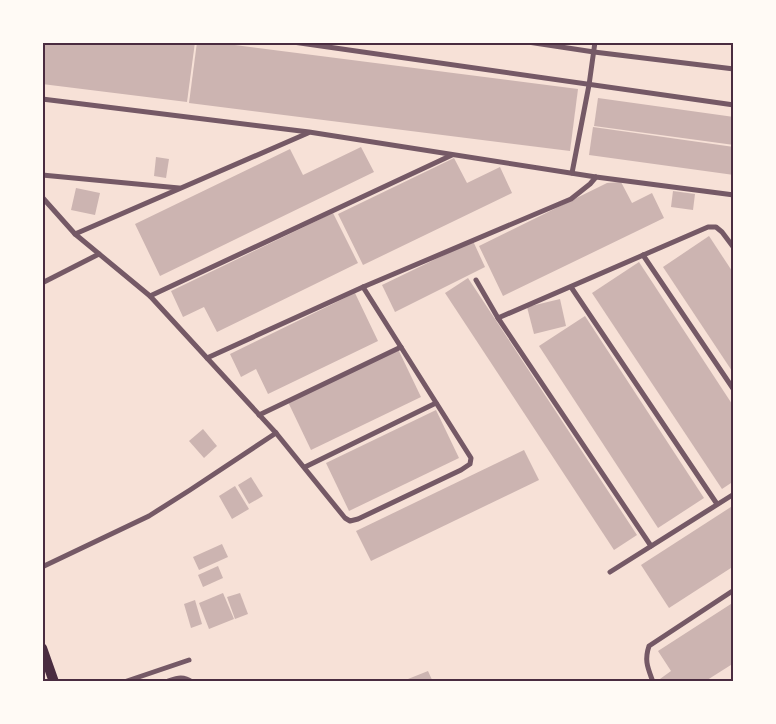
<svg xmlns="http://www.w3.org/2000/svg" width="776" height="724" font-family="'Open Sans',sans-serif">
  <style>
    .building { fill: #ccb4b1 }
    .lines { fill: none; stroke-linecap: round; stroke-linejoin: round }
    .service { stroke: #755966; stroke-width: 4 }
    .minor { stroke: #755966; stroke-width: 5 }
    .secondary { stroke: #4a2c40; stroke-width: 10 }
    .neatline { fill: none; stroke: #4a2c40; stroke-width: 2 }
  </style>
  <rect width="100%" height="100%" fill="#f7e1d7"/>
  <g class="building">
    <path d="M 42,42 L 195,42 L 187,102 L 42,84 Z"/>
    <path d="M 197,42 L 211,42 L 227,44 L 578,89 L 570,151 L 189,103 Z"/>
    <path d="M 598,98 L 734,117 L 734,145 L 594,126 Z"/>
    <path d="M 593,127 L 734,147 L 734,175 L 589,155 Z"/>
    <path d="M 361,147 L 374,172 L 160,276 L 135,224 L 290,149 L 303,175 Z"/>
    <path d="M 156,157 L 169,159 L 166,178 L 154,176 Z"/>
    <path d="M 454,158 L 467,183 L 500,167 L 512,193 L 363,265 L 338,214 Z"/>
    <path d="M 621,182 L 632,203 L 652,193 L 664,218 L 503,296 L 479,246 L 607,183 Z"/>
    <path d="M 76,188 L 100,193 L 95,215 L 71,210 Z"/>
    <path d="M 673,191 L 695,194 L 693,210 L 671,207 Z"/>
    <path d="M 333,213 L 358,263 L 217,332 L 204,307 L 183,317 L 171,291 Z"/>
    <path d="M 709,236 L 734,274 L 734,374 L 663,267 Z"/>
    <path d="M 473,241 L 485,267 L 395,312 L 382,285 Z"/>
    <path d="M 639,262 L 734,407 L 734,481 L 722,489 L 592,293 Z"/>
    <path d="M 468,278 L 637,535 L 614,550 L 445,293 Z"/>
    <path d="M 355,293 L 378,341 L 268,394 L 256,369 L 241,377 L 230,354 Z"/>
    <path d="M 560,299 L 566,326 L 534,334 L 527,307 Z"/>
    <path d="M 585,316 L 704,498 L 658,528 L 539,346 Z"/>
    <path d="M 398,349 L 421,397 L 311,450 L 288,402 Z"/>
    <path d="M 436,410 L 459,458 L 349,511 L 326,463 Z"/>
    <path d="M 203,429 L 217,446 L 204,458 L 189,441 Z"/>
    <path d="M 524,450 L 539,480 L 371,561 L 356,531 Z"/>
    <path d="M 251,477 L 263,496 L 249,504 L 238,485 Z"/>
    <path d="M 235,486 L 249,509 L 232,519 L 219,496 Z"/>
    <path d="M 734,505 L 734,566 L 669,608 L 641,565 Z"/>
    <path d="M 222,544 L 228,557 L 199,570 L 193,557 Z"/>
    <path d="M 218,566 L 223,578 L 203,587 L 198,575 Z"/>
    <path d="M 223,593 L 234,619 L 209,629 L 199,603 Z"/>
    <path d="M 240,593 L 248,614 L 235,619 L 227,597 Z"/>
    <path d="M 195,600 L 202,624 L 191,628 L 184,604 Z"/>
    <path d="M 734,602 L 734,663 L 704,682 L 662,682 L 660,679 L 671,671 L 658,651 Z"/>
    <path d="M 428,671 L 433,682 L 403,682 L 403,681 Z"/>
  </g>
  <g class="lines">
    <path class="service" d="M 164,682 C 176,678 182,674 193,682"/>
    <g class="minor">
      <path d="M 293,42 L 734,105"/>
      <path d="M 528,42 L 594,52 L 734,69"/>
      <path d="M 42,99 L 309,132 L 596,177 L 734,195"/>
      <path d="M 572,173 L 589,85 L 595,42"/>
      <path d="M 42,175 L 179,188"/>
      <path d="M 42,197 L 75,234 L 150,296 L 276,433 L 345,518 L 350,521 L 358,519 L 461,470 L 470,464 L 471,458 L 363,287"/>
      <path d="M 75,234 L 308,133"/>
      <path d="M 643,255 L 734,390"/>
      <path d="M 476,280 L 498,318 L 651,546"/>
      <path d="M 42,283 L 99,254"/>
      <path d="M 571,287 L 717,504"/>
      <path d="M 150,296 L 452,155"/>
      <path d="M 498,318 L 708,227 L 716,227 L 722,232 L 734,248"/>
      <path d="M 207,358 L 363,287 L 571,199 L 590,184 L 596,177"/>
      <path d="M 259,415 L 401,347"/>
      <path d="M 305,467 L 436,403"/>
      <path d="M 42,567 L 149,516 L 190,490 L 276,433"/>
      <path d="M 610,572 L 734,494"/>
      <path d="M 124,682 L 189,660"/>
      <path d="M 653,682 C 648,668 644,661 649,646 L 734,590"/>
    </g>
    <path class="secondary" d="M 42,648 L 54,682"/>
  </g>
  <rect width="776" height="724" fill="none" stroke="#fffaf5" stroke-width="88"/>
  <rect x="44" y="44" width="688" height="636" class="neatline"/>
</svg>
